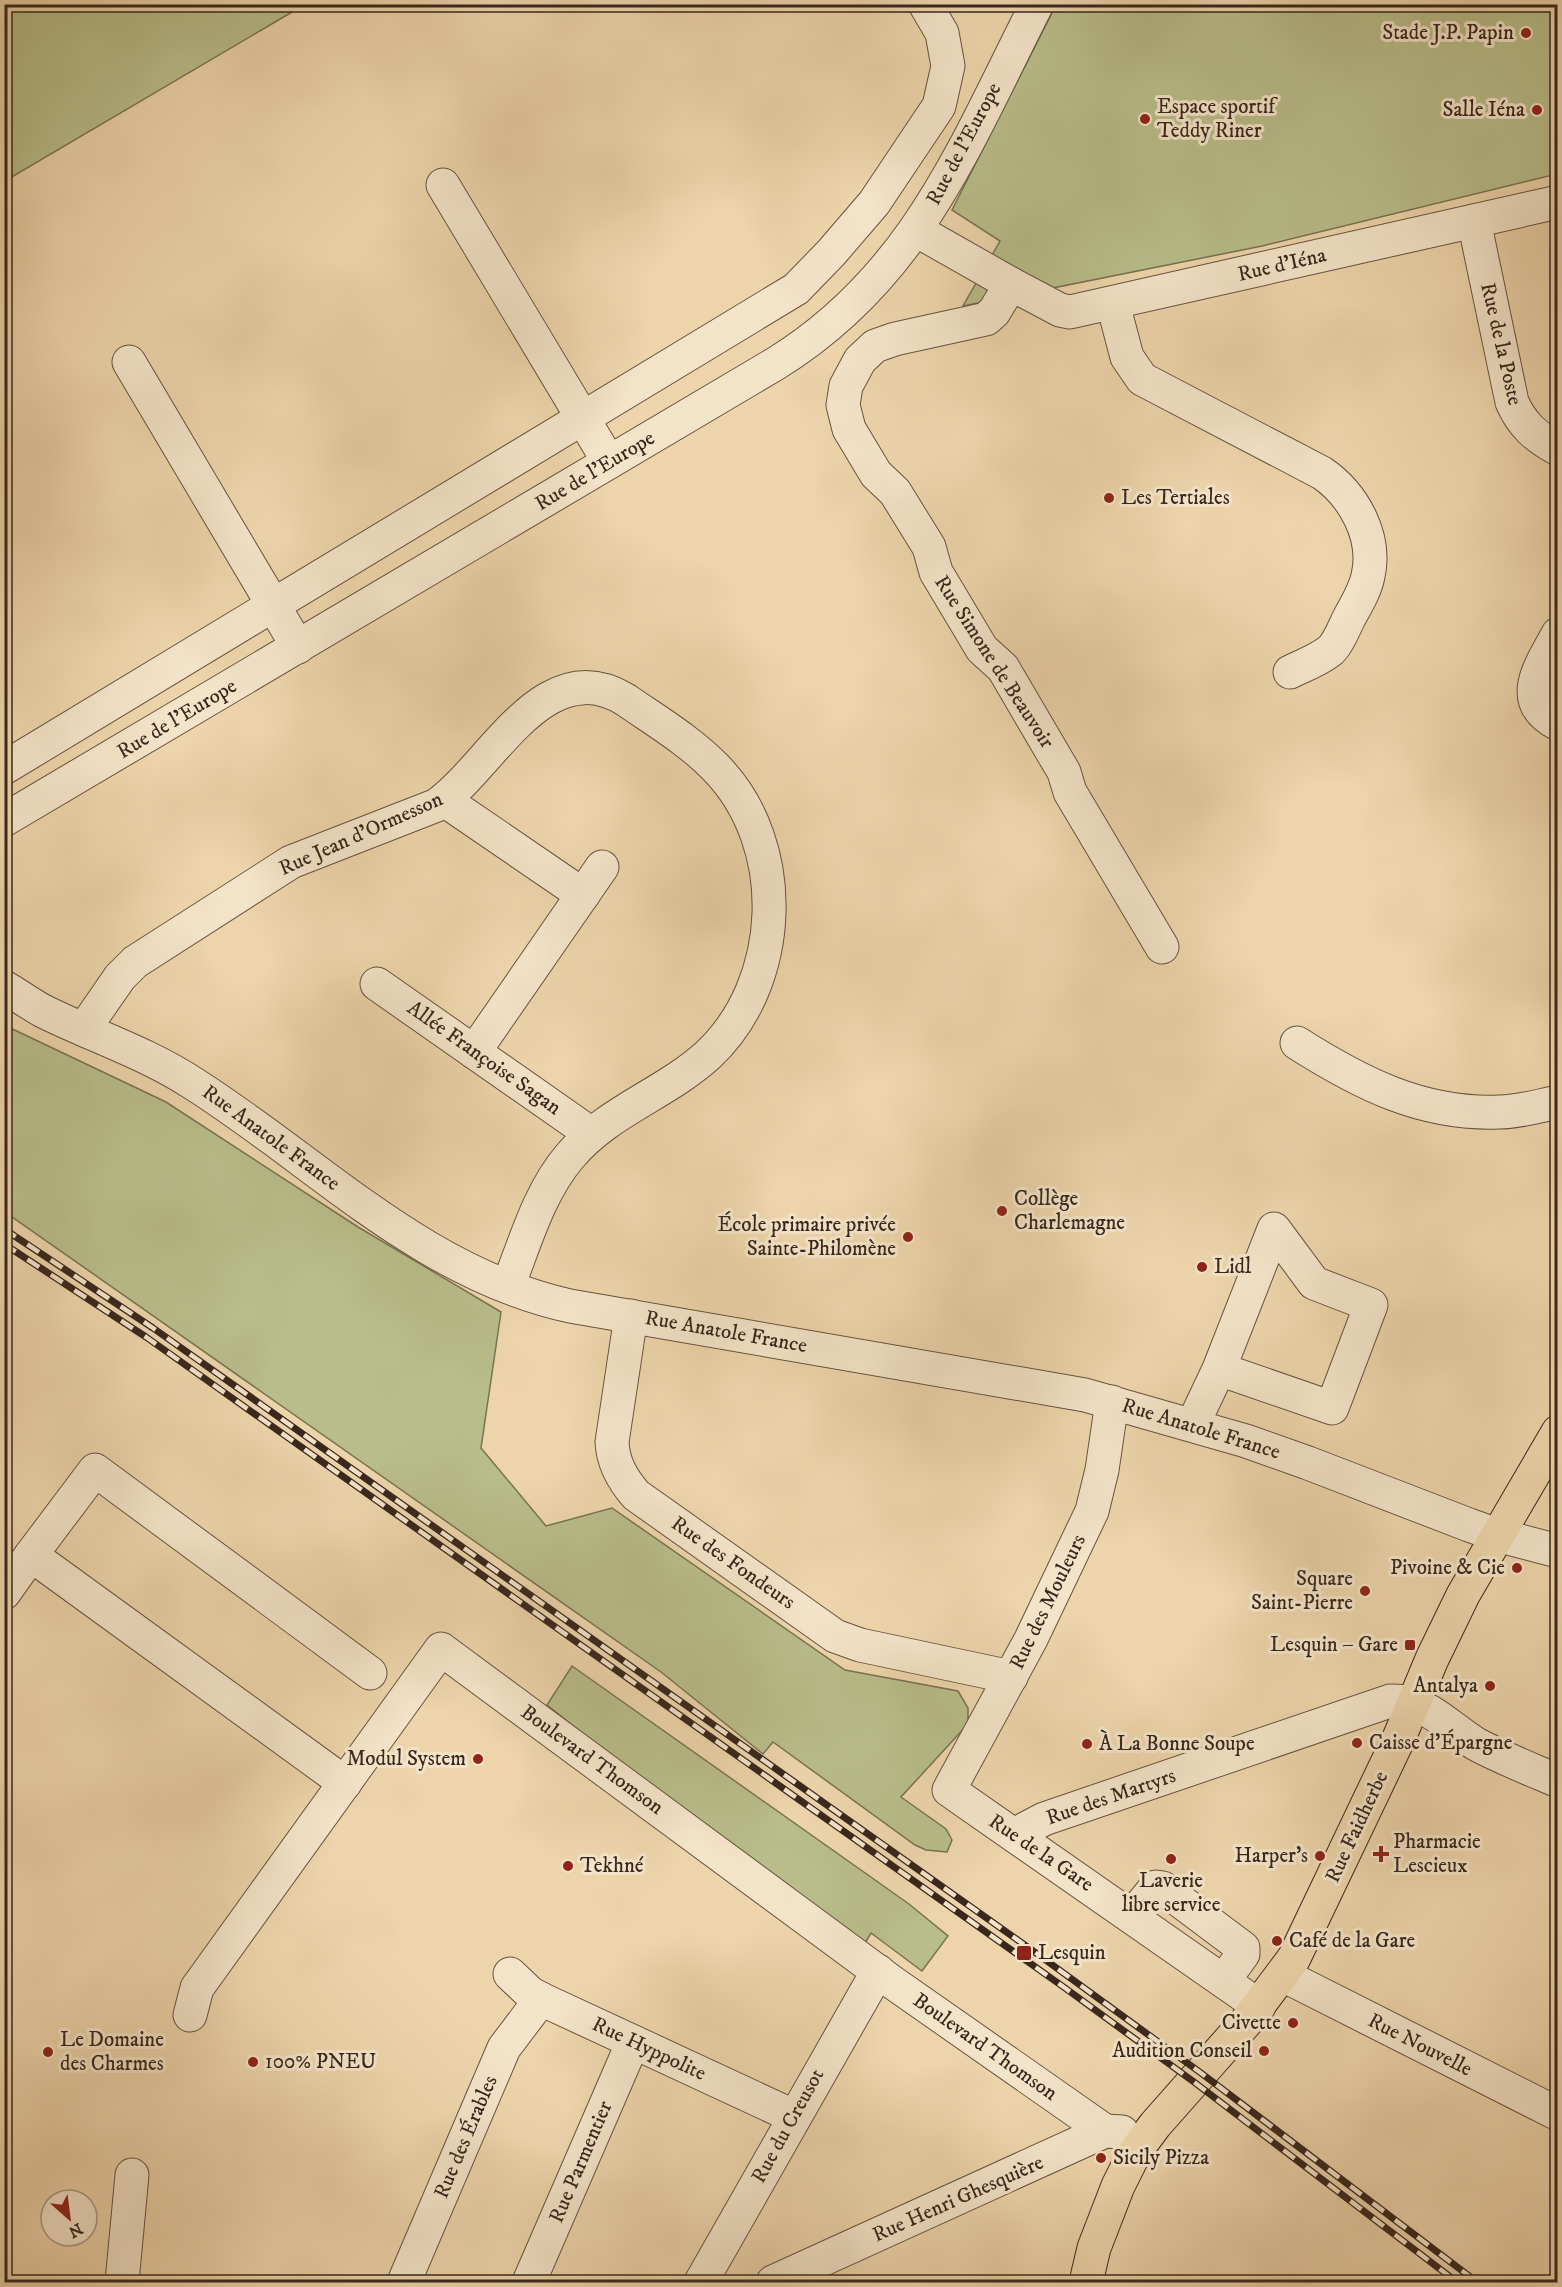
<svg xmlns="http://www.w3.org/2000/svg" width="1562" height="2287" font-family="'IM FELL DW Pica',serif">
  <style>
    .green { fill: #b8bd89; stroke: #787253; stroke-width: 1.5 }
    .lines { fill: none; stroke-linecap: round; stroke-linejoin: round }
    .minor-casing { stroke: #665240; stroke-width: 35 }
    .major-casing { stroke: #39271d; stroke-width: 35 }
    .minor { stroke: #f3e3c8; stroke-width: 33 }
    .major { stroke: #edd4aa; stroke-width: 33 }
    .rail-casing { stroke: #39271d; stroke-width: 7 }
    .rail { stroke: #f3e3c8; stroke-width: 4.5; stroke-dasharray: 14; stroke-linecap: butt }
    .poi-dot { fill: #8f2418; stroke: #f3e3c8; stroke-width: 2 }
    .labels { text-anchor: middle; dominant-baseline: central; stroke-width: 6; stroke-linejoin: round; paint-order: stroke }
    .poi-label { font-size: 21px; fill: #39271d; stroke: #f3e3c8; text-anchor: start }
    .street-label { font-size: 21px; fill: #39271d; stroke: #f3e3c8 }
  </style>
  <rect width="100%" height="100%" fill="#edd4aa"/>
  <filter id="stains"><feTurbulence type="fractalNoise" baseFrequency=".00333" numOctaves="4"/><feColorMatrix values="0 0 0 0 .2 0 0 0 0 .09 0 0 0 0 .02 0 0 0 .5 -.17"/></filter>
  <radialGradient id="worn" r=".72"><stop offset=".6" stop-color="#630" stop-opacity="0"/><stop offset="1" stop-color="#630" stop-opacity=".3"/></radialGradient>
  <g class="green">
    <path d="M 5,4 L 304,4 L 304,5 L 5,181 Z"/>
    <path d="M 1056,5 L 1557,5 L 1557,174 L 1262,246 L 963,306 L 1000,241 L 952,210 Z"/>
    <path d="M 4,1025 L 166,1102 L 358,1227 L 501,1312 L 481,1448 L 546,1526 L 612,1508 L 845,1670 L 958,1691 L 968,1708 L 968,1724 L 901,1797 L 946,1829 L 952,1840 L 947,1852 L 926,1850 L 915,1845 L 773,1742 L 763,1754 L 661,1672 L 5,1212 Z"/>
    <path d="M 572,1666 L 909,1904 L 948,1936 L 922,1971 L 871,1933 L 864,1945 L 723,1845 L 547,1705 Z"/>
  </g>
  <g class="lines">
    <defs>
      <g id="minor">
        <path d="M 443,185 L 609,462"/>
        <path d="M 1474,221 L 1512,402 C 1522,425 1536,437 1558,449"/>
        <path d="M 916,230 L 1011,284 L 1060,310 L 1070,312 L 1558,202"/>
        <path d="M 1011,284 L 994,312 L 986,319 L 895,339 L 875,346 L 860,360 L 846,386 L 843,405 L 849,429 L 876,474 L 895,492 L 929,547 L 936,572 L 982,649 L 1003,668 L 1064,772 L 1070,792 L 1162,947"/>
        <path d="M 1113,304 L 1127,357 L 1142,379 L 1322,473 C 1354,495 1377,537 1368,576 C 1365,591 1356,605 1349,618 C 1344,628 1339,642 1331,650 C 1319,660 1304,665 1290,672"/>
        <path d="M 129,362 L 298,647"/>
        <path d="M 1558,634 C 1541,666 1514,701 1558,724"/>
        <path d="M 4,768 L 796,289 L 831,253 L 874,203 L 939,106 L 948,66 L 942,33 L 925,4"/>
        <path d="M 444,800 L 583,895"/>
        <path d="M 4,820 L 775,364 C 916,277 965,145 1037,4"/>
        <path d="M 377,984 L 590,1133"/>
        <path d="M 4,987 C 18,995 30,1004 43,1011 C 93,1036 147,1053 194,1084 C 317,1162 423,1274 570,1306 L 1085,1395 L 1246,1441 L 1308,1463 L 1469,1525 L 1497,1535 L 1558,1551"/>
        <path d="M 84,1029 L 120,977 L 135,962 L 291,862 L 437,805 C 493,765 544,650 626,700 C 656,721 690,741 716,768 C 791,845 785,983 708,1055 C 665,1094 608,1111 570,1156 C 539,1192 525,1243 508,1286"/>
        <path d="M 1297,1043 C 1360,1083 1422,1115 1499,1112 C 1519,1112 1538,1106 1558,1102"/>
        <path d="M 474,1052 L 602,867"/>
        <path d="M 631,1316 L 612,1442 C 613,1463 622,1479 636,1495 L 835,1636 L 860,1645 L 1011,1677"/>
        <path d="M 1112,1402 L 1102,1470 L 1092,1511 L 1031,1639 L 949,1790 L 1259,2006"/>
        <path d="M 1193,1424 L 1219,1369 L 1274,1229 L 1314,1283 L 1371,1305 L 1332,1408 L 1219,1369"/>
        <path d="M 31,1555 L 95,1470 L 370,1673"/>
        <path d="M 4,1593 L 31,1555 L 345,1783"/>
        <path d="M 1017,1837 L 1025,1829 L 1044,1819 L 1390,1701 C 1426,1699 1448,1727 1476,1744 C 1502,1758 1530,1769 1558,1781"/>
        <path d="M 1132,1916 L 1156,1887 L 1163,1888 L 1243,1948 L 1243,1954 L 1224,1980"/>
        <path d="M 510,1974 L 530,1993 L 541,1999 L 793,2116"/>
        <path d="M 1283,1975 L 1558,2114"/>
        <path d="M 190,2015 L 197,1988 L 441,1649 L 892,1982 L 1105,2131"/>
        <path d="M 122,2282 L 132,2175"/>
        <path d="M 404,2282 L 504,2048 L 541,1999"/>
        <path d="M 529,2282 L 633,2042"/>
        <path d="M 701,2282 L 878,1971"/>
        <path d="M 773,2282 L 1105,2131 L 1122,2132"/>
      </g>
      <path id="major" d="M 1086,2282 L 1094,2248 L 1118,2186 L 1135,2152 L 1155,2125 L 1246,2022 L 1294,1958 L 1399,1738 L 1432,1659 L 1463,1595 L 1558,1432"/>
    </defs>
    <use href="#minor" class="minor-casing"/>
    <use href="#major" class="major-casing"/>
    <use href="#minor" class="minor"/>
    <use href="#major" class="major"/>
    <defs>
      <g id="rail">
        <path d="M 4,1229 L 153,1328 L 1036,1953 L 1201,2073 L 1477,2282"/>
        <path d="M 4,1244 L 146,1337 L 1065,1988 L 1194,2082 L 1457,2282"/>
      </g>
    </defs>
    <use href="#rail" class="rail-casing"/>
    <use href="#rail" class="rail"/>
  </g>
  <g class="poi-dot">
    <circle cx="1526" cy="33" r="6"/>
    <circle cx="1537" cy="110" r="6"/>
    <circle cx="1145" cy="119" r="6"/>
    <circle cx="1109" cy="498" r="6"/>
    <circle cx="1002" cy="1211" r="6"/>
    <circle cx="908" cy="1237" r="6"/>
    <circle cx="1202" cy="1267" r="6"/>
    <circle cx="1517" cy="1568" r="6"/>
    <circle cx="1365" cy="1591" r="6"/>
    <rect x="1404" y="1639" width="12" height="12" rx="3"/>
    <circle cx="1490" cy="1686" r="6"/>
    <circle cx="1357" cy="1743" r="6"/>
    <circle cx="1087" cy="1744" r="6"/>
    <circle cx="478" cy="1759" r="6"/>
    <path d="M1378 1845h6v6h6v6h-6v6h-6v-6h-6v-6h6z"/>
    <circle cx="1320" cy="1856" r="6"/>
    <circle cx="1171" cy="1859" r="6"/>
    <circle cx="568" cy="1866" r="6"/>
    <circle cx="1277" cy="1941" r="6"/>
    <rect x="1016" y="1945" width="16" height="16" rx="3"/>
    <circle cx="1293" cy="2023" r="6"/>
    <circle cx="1264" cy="2051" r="6"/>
    <circle cx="48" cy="2052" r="6"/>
    <circle cx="253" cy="2062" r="6"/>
    <circle cx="1101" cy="2158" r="6"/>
  </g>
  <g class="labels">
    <g class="poi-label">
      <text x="1514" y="33" text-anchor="end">Stade J.P. Papin</text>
      <text x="1157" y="107">Espace sportif<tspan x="1157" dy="24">Teddy Riner</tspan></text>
      <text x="1525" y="110" text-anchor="end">Salle Iéna</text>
      <text x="1121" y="498">Les Tertiales</text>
      <text x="1014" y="1199">Collège<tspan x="1014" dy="24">Charlemagne</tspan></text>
      <text x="896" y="1225" text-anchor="end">École primaire privée<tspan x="896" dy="24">Sainte-Philomène</tspan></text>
      <text x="1214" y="1267">Lidl</text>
      <text x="1505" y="1568" text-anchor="end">Pivoine &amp; Cie</text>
      <text x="1353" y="1579" text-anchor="end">Square<tspan x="1353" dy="24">Saint-Pierre</tspan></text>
      <text x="1398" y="1645" text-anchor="end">Lesquin – Gare</text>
      <text x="1478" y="1686" text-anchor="end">Antalya</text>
      <text x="1369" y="1743">Caisse d'Épargne</text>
      <text x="1099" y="1744">À La Bonne Soupe</text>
      <text x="466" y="1759" text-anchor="end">Modul System</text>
      <text x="1393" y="1842">Pharmacie<tspan x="1393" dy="24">Lescieux</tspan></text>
      <text x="1308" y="1856" text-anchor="end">Harper's</text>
      <text x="580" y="1866">Tekhné</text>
      <text x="1171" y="1881" text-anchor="middle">Laverie<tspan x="1171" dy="24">libre service</tspan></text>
      <text x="1289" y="1941">Café de la Gare</text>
      <text x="1038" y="1953">Lesquin</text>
      <text x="1281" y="2023" text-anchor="end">Civette</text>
      <text x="60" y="2040">Le Domaine<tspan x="60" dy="24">des Charmes</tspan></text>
      <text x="1252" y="2051" text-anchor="end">Audition Conseil</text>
      <text x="265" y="2062">100% PNEU</text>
      <text x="1113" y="2158">Sicily Pizza</text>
    </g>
    <g class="street-label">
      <text transform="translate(964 144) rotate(-62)">Rue de l'Europe</text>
      <text transform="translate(1282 265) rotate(-13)">Rue d'Iéna</text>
      <text transform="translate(1501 344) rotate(77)">Rue de la Poste</text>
      <text transform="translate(595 471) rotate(-31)">Rue de l'Europe</text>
      <text transform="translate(994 662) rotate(57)">Rue Simone de Beauvoir</text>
      <text transform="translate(177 719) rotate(-31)">Rue de l'Europe</text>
      <text transform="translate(361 834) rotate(-24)">Rue Jean d'Ormesson</text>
      <text transform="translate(484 1058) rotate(35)">Allée Françoise Sagan</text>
      <text transform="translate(271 1138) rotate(36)">Rue Anatole France</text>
      <text transform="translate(726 1332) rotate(10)">Rue Anatole France</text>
      <text transform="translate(1201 1429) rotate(17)">Rue Anatole France</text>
      <text transform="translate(733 1563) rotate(35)">Rue des Fondeurs</text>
      <text transform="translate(1048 1602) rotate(-64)">Rue des Mouleurs</text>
      <text transform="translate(592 1760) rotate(36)">Boulevard Thomson</text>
      <text transform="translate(1111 1797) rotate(-19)">Rue des Martyrs</text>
      <text transform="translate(1357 1827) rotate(-65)">Rue Faidherbe</text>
      <text transform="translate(1041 1853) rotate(34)">Rue de la Gare</text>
      <text transform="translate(1420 2045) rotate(27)">Rue Nouvelle</text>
      <text transform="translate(985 2047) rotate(35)">Boulevard Thomson</text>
      <text transform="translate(649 2049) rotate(25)">Rue Hyppolite</text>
      <text transform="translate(788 2126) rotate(-61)">Rue du Creusot</text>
      <text transform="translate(466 2137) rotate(-67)">Rue des Érables</text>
      <text transform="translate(581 2162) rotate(-67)">Rue Parmentier</text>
      <text transform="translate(958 2199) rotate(-24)">Rue Henri Ghesquière</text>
    </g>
  </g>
  <rect width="1562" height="2287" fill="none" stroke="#edd4aa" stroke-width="24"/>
  <rect x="6" y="6" width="1550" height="2275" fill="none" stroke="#39271d" stroke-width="3"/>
  <rect x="12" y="12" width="1538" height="2263" fill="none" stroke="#39271d" stroke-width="1.5"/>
  <g transform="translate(69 2218) rotate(152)"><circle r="28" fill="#f3e3c8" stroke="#a99884" stroke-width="1.5"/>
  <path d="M0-4.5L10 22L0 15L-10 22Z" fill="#8f2418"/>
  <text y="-9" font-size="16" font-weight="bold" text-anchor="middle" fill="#39271d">N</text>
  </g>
  <rect width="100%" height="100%" filter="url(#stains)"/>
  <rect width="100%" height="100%" fill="url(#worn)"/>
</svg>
